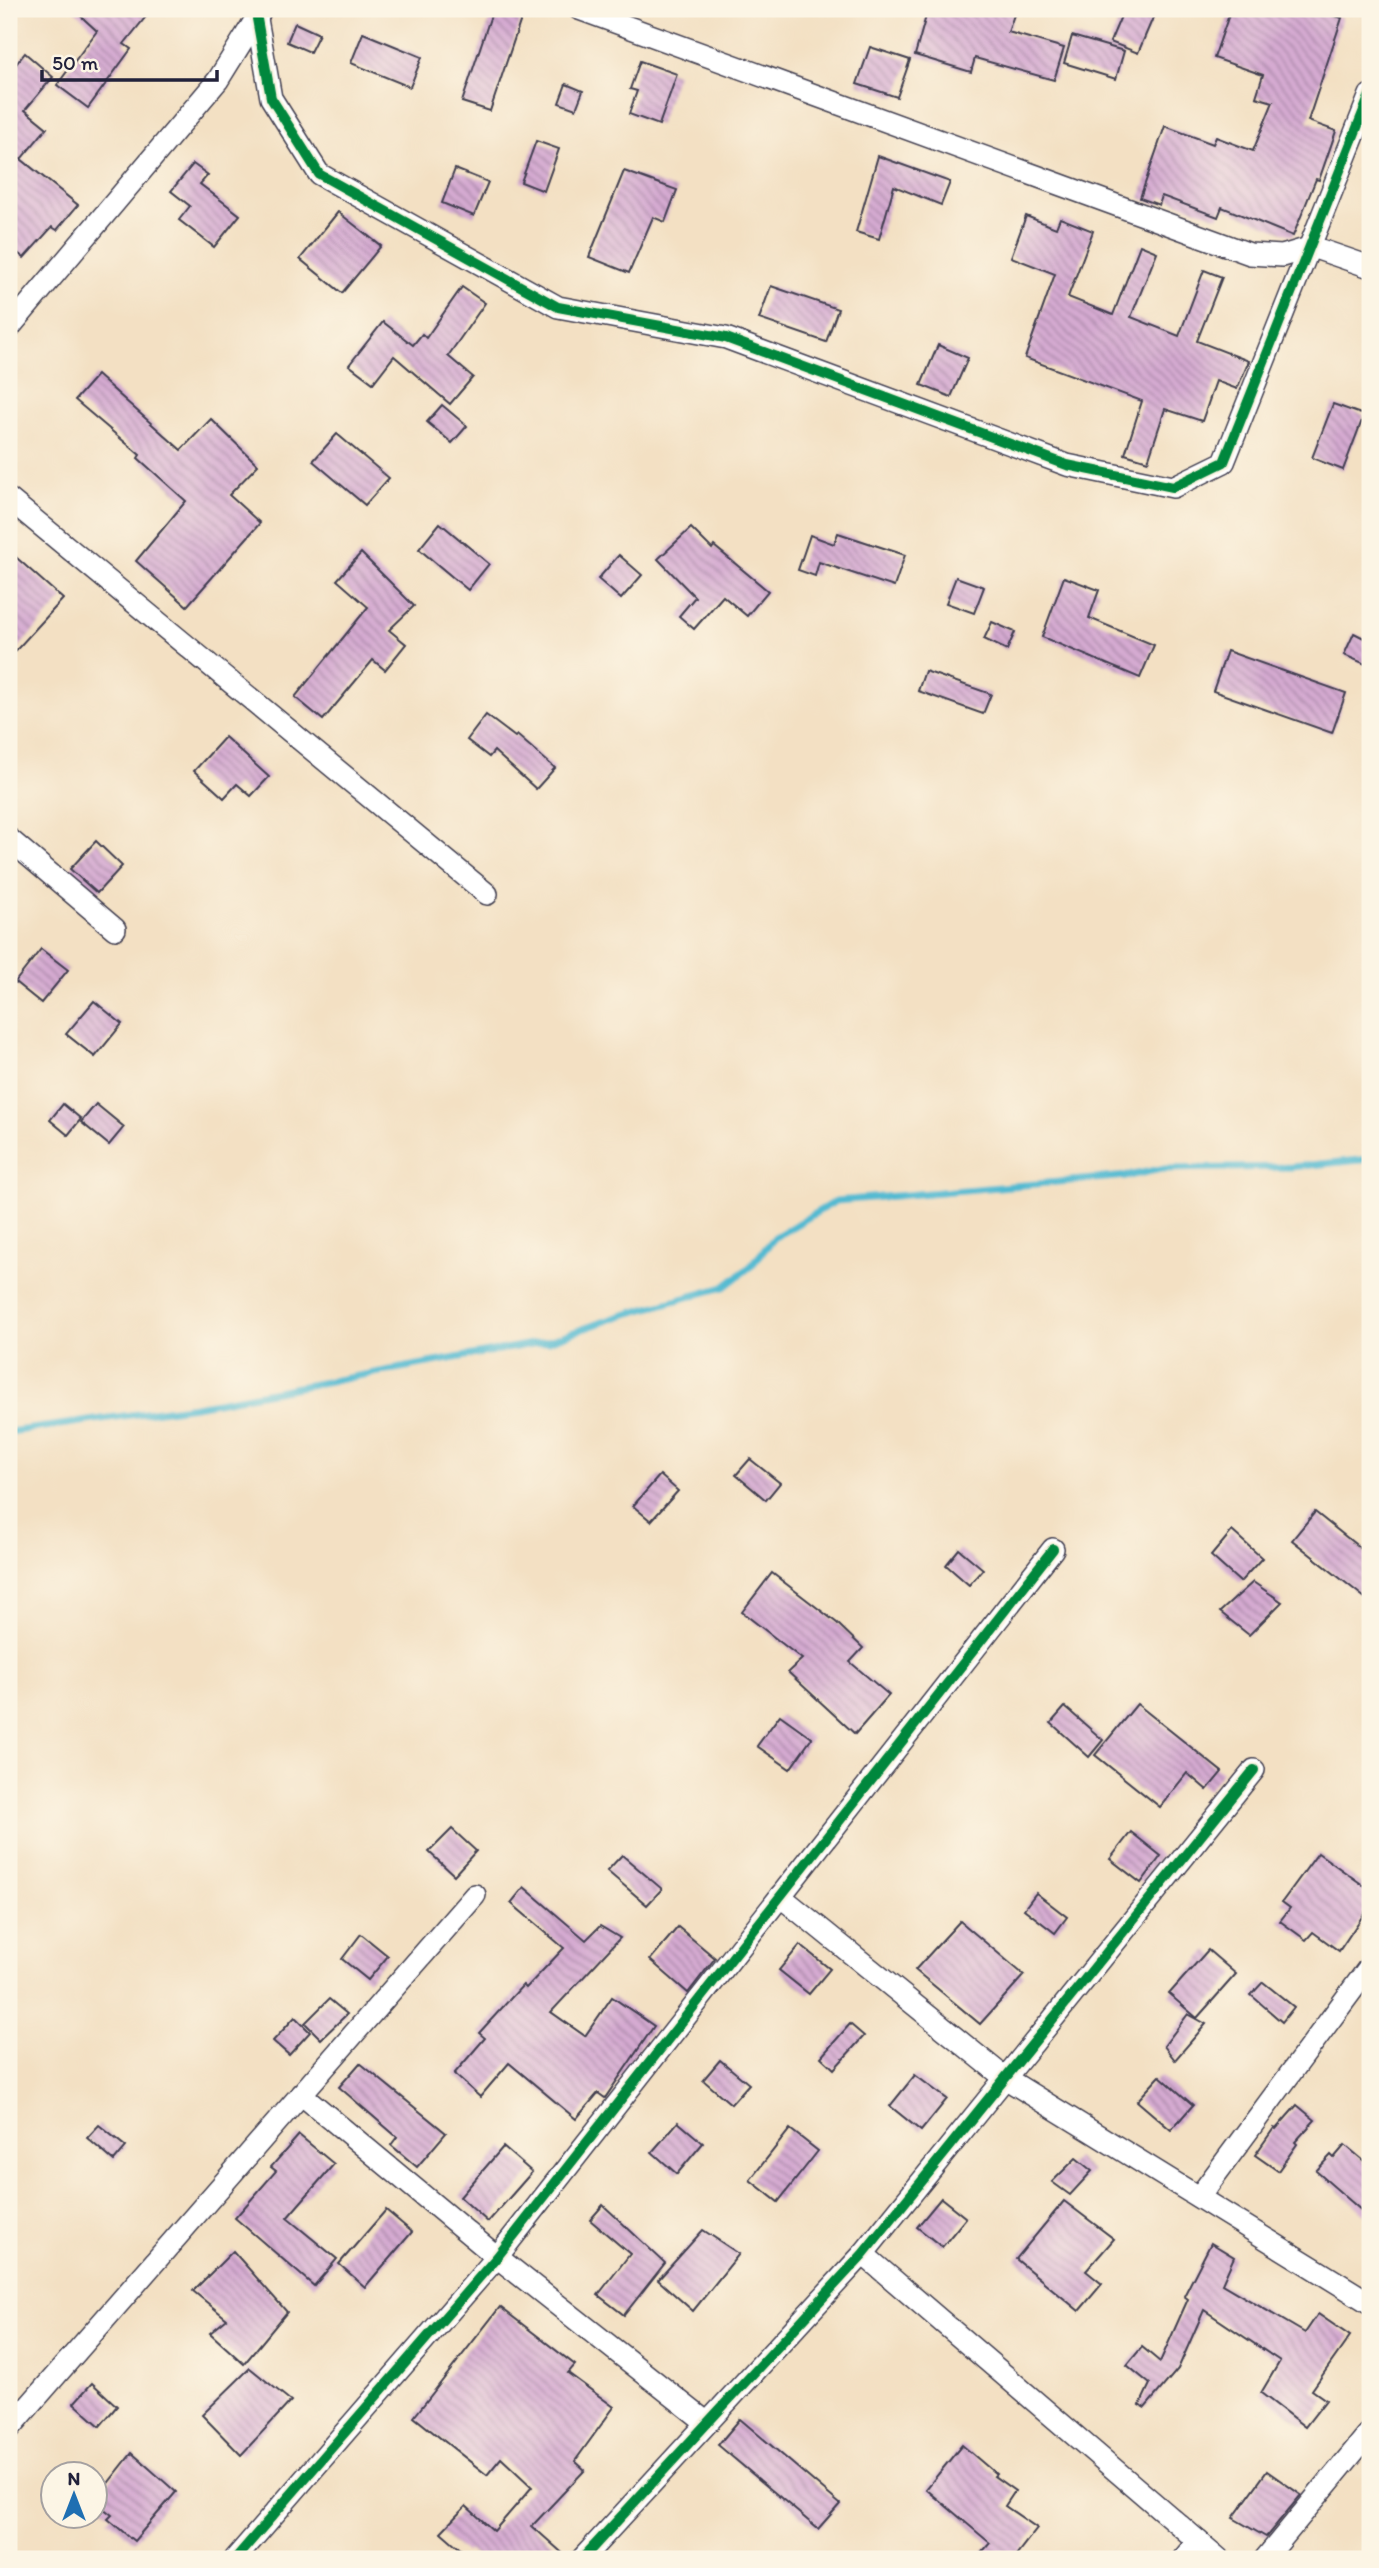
<svg xmlns="http://www.w3.org/2000/svg" width="1379" height="2568" font-family="Itim,sans-serif">
  <style>
    .lines { fill: none; stroke-linecap: round; stroke-linejoin: round }
    .stream { stroke: #53bad1; stroke-width: 7 }
    .building { fill: url(#building-back-hatch) }
    .minor-casing { stroke: #413e4f; stroke-width: 24 }
    .minor { stroke: #fff; stroke-width: 21 }
    .cycleway-casing { stroke: #fcf5e5; stroke-width: 15 }
    .cycleway { stroke: #00873e; stroke-width: 10 }
  </style>
  <defs>
    <pattern id="building-back-hatch" width="6" height="6" patternUnits="userSpaceOnUse" patternTransform="scale(1.75)"><rect width="6" height="6" fill="#d5aad1"/><path d="M-1 5l2 2M0 0l6 6M5-1l2 2" fill="none" stroke="#ac8aab"/></pattern>
  </defs>
  <rect width="100%" height="100%" fill="#fcf5e5"/>
  <filter id="ink" filterUnits="userSpaceOnUse"><feTurbulence type="fractalNoise" baseFrequency=".0143" numOctaves="2"/><feDisplacementMap in="SourceGraphic" scale="14" xChannelSelector="R" yChannelSelector="G"/><feConvolveMatrix kernelMatrix="1 2 1 2 8 2 1 2 1" color-interpolation-filters="sRGB"/></filter>
  <filter id="wash" filterUnits="userSpaceOnUse"><feTurbulence type="fractalNoise" baseFrequency=".00686" numOctaves="4" result="noise"/><feDisplacementMap in="SourceGraphic" scale="28" xChannelSelector="R" yChannelSelector="G"/><feGaussianBlur stdDeviation="1.57" result="paint"/><feColorMatrix in="noise" values="0 0 0 0 0 0 0 0 0 0 0 0 0 0 0 0 0 1.4 0 .05"/><feComposite in="paint" operator="in"/></filter>
  <g filter="url(#wash)">
    <rect width="100%" height="100%" fill="#f3e0c3"/>
    <g class="lines">
      <path class="stream" d="M 9,1432 L 195,1406 L 548,1341 L 620,1316 L 724,1287 L 751,1266 L 775,1237 L 836,1201 L 1128,1176 L 1161,1169 L 1291,1167 L 1370,1159"/>
    </g>
    <g id="blocks">
      <g class="building">
        <path d="M 73,9 L 152,9 L 124,44 L 131,49 L 88,108 L 57,85 L 97,31 Z"/>
        <path d="M 493,9 L 521,19 L 490,111 L 462,102 Z"/>
        <path d="M 928,9 L 1016,9 L 1008,32 L 1064,48 L 1054,80 L 975,58 L 971,72 L 915,55 Z"/>
        <path d="M 1124,9 L 1144,9 L 1155,13 L 1138,53 L 1110,42 Z"/>
        <path d="M 1231,9 L 1314,9 L 1342,18 L 1308,121 L 1336,131 L 1319,180 L 1316,179 L 1293,236 L 1222,207 L 1218,217 L 1162,196 L 1159,205 L 1140,198 L 1165,126 L 1213,144 L 1216,137 L 1253,151 L 1273,102 L 1256,97 L 1263,75 L 1214,58 Z"/>
        <path d="M 295,23 L 319,34 L 310,52 L 287,42 Z"/>
        <path d="M 363,33 L 422,57 L 410,87 L 351,63 Z"/>
        <path d="M 1072,36 L 1124,51 L 1116,79 L 1064,63 Z"/>
        <path d="M 870,47 L 910,60 L 897,97 L 857,84 Z"/>
        <path d="M 25,53 L 53,77 L 25,110 L 47,128 L 21,159 L 78,205 L 57,230 L 52,227 L 24,258 L 9,246 L 9,73 Z"/>
        <path d="M 640,61 L 677,74 L 659,125 L 629,114 L 637,91 L 630,89 Z"/>
        <path d="M 566,84 L 583,91 L 576,109 L 559,103 Z"/>
        <path d="M 536,141 L 559,149 L 544,191 L 521,182 Z"/>
        <path d="M 878,156 L 950,182 L 941,205 L 894,186 L 879,239 L 856,232 Z"/>
        <path d="M 193,164 L 208,175 L 200,184 L 240,215 L 214,247 L 179,220 L 190,206 L 171,191 Z"/>
        <path d="M 455,169 L 488,182 L 474,216 L 442,203 Z"/>
        <path d="M 624,171 L 677,190 L 665,222 L 653,217 L 629,273 L 589,257 Z"/>
        <path d="M 338,212 L 381,246 L 342,293 L 300,259 Z"/>
        <path d="M 1026,216 L 1056,228 L 1060,218 L 1093,231 L 1068,297 L 1113,315 L 1140,245 L 1157,252 L 1131,317 L 1179,336 L 1204,270 L 1222,277 L 1197,341 L 1249,361 L 1237,389 L 1216,381 L 1202,421 L 1165,409 L 1148,461 L 1125,454 L 1142,401 L 1025,358 L 1055,274 L 1011,257 Z"/>
        <path d="M 771,286 L 838,309 L 826,342 L 759,319 Z"/>
        <path d="M 462,287 L 485,303 L 448,356 L 473,377 L 450,404 L 394,356 L 373,383 L 349,365 L 383,322 L 413,345 L 422,334 L 426,338 Z"/>
        <path d="M 938,345 L 968,358 L 951,397 L 921,385 Z"/>
        <path d="M 97,375 L 181,450 L 211,419 L 258,465 L 229,495 L 260,523 L 187,606 L 136,561 L 186,501 L 138,458 L 140,455 L 75,400 Z"/>
        <path d="M 1333,404 L 1364,415 L 1343,470 L 1312,458 Z"/>
        <path d="M 442,405 L 467,426 L 452,443 L 427,422 Z"/>
        <path d="M 337,434 L 389,478 L 365,505 L 313,461 Z"/>
        <path d="M 440,523 L 489,564 L 468,590 L 419,549 Z"/>
        <path d="M 691,528 L 712,549 L 714,546 L 768,591 L 747,616 L 723,596 L 694,629 L 679,616 L 695,597 L 658,559 Z"/>
        <path d="M 838,533 L 905,555 L 894,587 L 819,562 L 815,576 L 798,570 L 810,535 L 834,544 Z"/>
        <path d="M 9,551 L 63,599 L 9,658 Z"/>
        <path d="M 361,553 L 414,606 L 389,630 L 406,644 L 385,670 L 373,660 L 323,720 L 295,697 L 368,607 L 337,580 Z"/>
        <path d="M 619,555 L 642,575 L 621,599 L 598,579 Z"/>
        <path d="M 956,577 L 984,587 L 974,613 L 946,603 Z"/>
        <path d="M 1064,577 L 1099,590 L 1089,618 L 1154,645 L 1140,678 L 1042,637 Z"/>
        <path d="M 992,622 L 1015,632 L 1007,650 L 984,639 Z"/>
        <path d="M 1354,633 L 1370,641 L 1370,666 L 1344,655 Z"/>
        <path d="M 1227,651 L 1346,693 L 1332,733 L 1213,691 Z"/>
        <path d="M 925,671 L 991,694 L 983,714 L 918,691 Z"/>
        <path d="M 486,715 L 515,737 L 517,735 L 555,768 L 536,789 L 494,751 L 489,757 L 467,740 Z"/>
        <path d="M 225,737 L 269,777 L 251,796 L 237,784 L 224,798 L 194,771 Z"/>
        <path d="M 96,841 L 122,866 L 97,893 L 70,869 Z"/>
        <path d="M 41,949 L 68,970 L 41,1003 L 15,982 Z"/>
        <path d="M 94,1001 L 122,1024 L 95,1057 L 66,1034 Z"/>
        <path d="M 63,1104 L 81,1119 L 68,1135 L 50,1120 Z"/>
        <path d="M 96,1104 L 124,1127 L 109,1145 L 81,1122 Z"/>
        <path d="M 750,1459 L 780,1483 L 766,1500 L 736,1475 Z"/>
        <path d="M 660,1475 L 678,1491 L 651,1521 L 633,1506 Z"/>
        <path d="M 1315,1512 L 1370,1556 L 1370,1602 L 1292,1540 Z"/>
        <path d="M 1232,1531 L 1262,1558 L 1240,1582 L 1211,1556 Z"/>
        <path d="M 959,1549 L 983,1569 L 969,1585 L 946,1565 Z"/>
        <path d="M 772,1573 L 837,1623 L 863,1648 L 850,1662 L 889,1695 L 855,1734 L 788,1672 L 802,1659 L 742,1612 Z"/>
        <path d="M 1253,1582 L 1282,1602 L 1249,1635 L 1220,1612 Z"/>
        <path d="M 1137,1704 L 1222,1772 L 1207,1790 L 1187,1773 L 1160,1807 L 1095,1755 Z"/>
        <path d="M 1065,1707 L 1103,1740 L 1089,1757 L 1051,1723 Z"/>
        <path d="M 780,1715 L 812,1738 L 790,1769 L 757,1746 Z"/>
        <path d="M 452,1829 L 476,1851 L 454,1875 L 429,1852 Z"/>
        <path d="M 1131,1832 L 1161,1856 L 1141,1883 L 1110,1859 Z"/>
        <path d="M 1318,1853 L 1370,1890 L 1370,1905 L 1339,1951 L 1313,1932 L 1306,1940 L 1280,1921 L 1290,1908 L 1282,1902 Z"/>
        <path d="M 622,1855 L 662,1889 L 647,1905 L 607,1871 Z"/>
        <path d="M 524,1887 L 586,1940 L 600,1926 L 620,1938 L 551,2012 L 585,2036 L 612,1997 L 654,2026 L 605,2098 L 598,2093 L 576,2119 L 509,2063 L 480,2097 L 454,2074 L 485,2038 L 479,2033 L 523,1985 L 526,1988 L 564,1948 L 511,1903 Z"/>
        <path d="M 1036,1893 L 1067,1917 L 1055,1933 L 1024,1909 Z"/>
        <path d="M 960,1921 L 1024,1975 L 980,2024 L 915,1970 Z"/>
        <path d="M 678,1927 L 715,1958 L 688,1993 L 650,1960 Z"/>
        <path d="M 361,1934 L 388,1956 L 368,1980 L 342,1959 Z"/>
        <path d="M 800,1945 L 830,1969 L 809,1994 L 779,1970 Z"/>
        <path d="M 1208,1950 L 1236,1974 L 1197,2018 L 1169,1994 Z"/>
        <path d="M 1263,1982 L 1294,2007 L 1282,2022 L 1251,1995 Z"/>
        <path d="M 329,1999 L 347,2014 L 321,2039 L 305,2023 Z"/>
        <path d="M 1188,2014 L 1206,2024 L 1175,2060 L 1164,2046 Z"/>
        <path d="M 295,2017 L 310,2032 L 289,2055 L 273,2041 Z"/>
        <path d="M 850,2024 L 864,2036 L 834,2069 L 821,2057 Z"/>
        <path d="M 720,2060 L 749,2084 L 731,2104 L 703,2080 Z"/>
        <path d="M 360,2063 L 446,2133 L 417,2167 L 391,2145 L 397,2137 L 339,2087 Z"/>
        <path d="M 915,2075 L 947,2099 L 921,2131 L 890,2106 Z"/>
        <path d="M 1160,2076 L 1193,2105 L 1171,2130 L 1137,2101 Z"/>
        <path d="M 1297,2105 L 1315,2120 L 1295,2142 L 1297,2144 L 1278,2171 L 1255,2155 L 1274,2128 L 1276,2129 Z"/>
        <path d="M 678,2122 L 703,2143 L 677,2174 L 652,2152 Z"/>
        <path d="M 99,2125 L 126,2147 L 114,2161 L 87,2138 Z"/>
        <path d="M 790,2129 L 818,2151 L 778,2202 L 750,2180 Z"/>
        <path d="M 299,2135 L 334,2164 L 287,2218 L 337,2259 L 314,2286 L 235,2218 L 276,2171 L 271,2167 Z"/>
        <path d="M 1345,2145 L 1370,2166 L 1370,2218 L 1316,2171 L 1331,2155 L 1334,2158 Z"/>
        <path d="M 503,2147 L 532,2172 L 488,2222 L 460,2197 Z"/>
        <path d="M 1076,2158 L 1092,2171 L 1070,2195 L 1052,2182 Z"/>
        <path d="M 941,2198 L 966,2218 L 942,2247 L 917,2227 Z"/>
        <path d="M 1064,2201 L 1114,2239 L 1086,2271 L 1102,2284 L 1079,2311 L 1016,2259 Z"/>
        <path d="M 603,2205 L 665,2263 L 624,2315 L 598,2295 L 630,2254 L 590,2220 Z"/>
        <path d="M 386,2210 L 412,2232 L 365,2287 L 339,2264 Z"/>
        <path d="M 703,2230 L 739,2254 L 693,2311 L 658,2280 Z"/>
        <path d="M 1211,2243 L 1234,2257 L 1222,2284 L 1305,2333 L 1318,2314 L 1350,2336 L 1312,2390 L 1326,2400 L 1305,2427 L 1261,2393 L 1280,2361 L 1204,2310 L 1178,2369 L 1145,2408 L 1140,2405 L 1150,2384 L 1127,2365 L 1142,2347 L 1160,2362 L 1188,2299 L 1184,2296 Z"/>
        <path d="M 233,2251 L 287,2312 L 244,2364 L 210,2333 L 227,2319 L 193,2291 Z"/>
        <path d="M 500,2307 L 575,2365 L 568,2373 L 614,2407 L 575,2461 L 585,2470 L 532,2526 L 569,2559 L 479,2559 L 468,2550 L 465,2553 L 441,2532 L 466,2506 L 494,2531 L 532,2487 L 501,2458 L 487,2475 L 414,2417 Z"/>
        <path d="M 250,2368 L 291,2401 L 241,2455 L 202,2415 Z"/>
        <path d="M 92,2383 L 117,2406 L 100,2426 L 74,2403 Z"/>
        <path d="M 740,2419 L 840,2504 L 818,2529 L 718,2445 Z"/>
        <path d="M 962,2445 L 996,2474 L 994,2476 L 1015,2491 L 1005,2506 L 1037,2528 L 1013,2559 L 976,2559 L 990,2543 L 926,2489 Z"/>
        <path d="M 132,2453 L 176,2492 L 134,2541 L 108,2519 L 112,2515 L 94,2501 Z"/>
        <path d="M 1267,2471 L 1301,2495 L 1266,2537 L 1233,2518 Z"/>
      </g>
    </g>
  </g>
  <g filter="url(#ink)">
    <use href="#blocks" fill-opacity="0" stroke="#413e4f" stroke-width="2"/>
    <g class="lines">
      <defs>
        <g id="minor">
          <path d="M 579,9 L 1250,254 L 1282,256 L 1312,247 L 1370,267"/>
          <path d="M 257,19 L 271,98 L 319,174 L 558,307 L 726,338 L 1067,465 L 1173,487 L 1224,462 L 1370,95"/>
          <path d="M 9,328 L 218,80 L 259,14"/>
          <path d="M 9,499 L 487,894"/>
          <path d="M 9,839 L 115,929"/>
          <path d="M 780,1896 L 1005,2078 L 1370,2303"/>
          <path d="M 301,2094 L 497,2257 L 706,2422"/>
          <path d="M 1199,2197 L 1370,1966"/>
          <path d="M 863,2254 L 1219,2559"/>
          <path d="M 9,2429 L 475,1895"/>
          <path d="M 235,2559 L 497,2257 L 1053,1549"/>
          <path d="M 582,2559 L 863,2254 L 1254,1770"/>
          <path d="M 1183,2559 L 1198,2541"/>
          <path d="M 1265,2559 L 1370,2432"/>
        </g>
      </defs>
      <use href="#minor" class="minor-casing"/>
      <use href="#minor" class="minor"/>
      <defs>
        <g id="cycleway">
          <path d="M 257,19 L 271,98 L 319,174 L 558,307 L 726,338 L 1067,465 L 1173,487 L 1224,462 L 1370,95"/>
          <path d="M 235,2559 L 497,2257 L 1053,1549"/>
          <path d="M 582,2559 L 863,2254 L 1254,1770"/>
        </g>
      </defs>
      <use href="#cycleway" class="cycleway-casing"/>
      <use href="#cycleway" class="cycleway"/>
    </g>
  </g>
  <rect width="1379" height="2568" fill="none" stroke="#fcf5e5" stroke-width="35"/>
  <g transform="translate(74 2495)"><circle r="33" fill="#fcf5e5" stroke="#a5a1a1" stroke-width="2"/>
  <path d="M0-5L12 26L0 18L-12 26Z" fill="#1f6fb2"/>
  <text y="-10" font-size="19" font-weight="bold" text-anchor="middle" fill="#22223b">N</text>
  </g>
  <path d="M42 70v10h175v-10" fill="none" stroke="#22223b" stroke-width="3.5"/>
  <text x="52" y="70" font-size="21" fill="#22223b" stroke="#fcf5e5" stroke-width="5" paint-order="stroke">50 m</text>
</svg>
